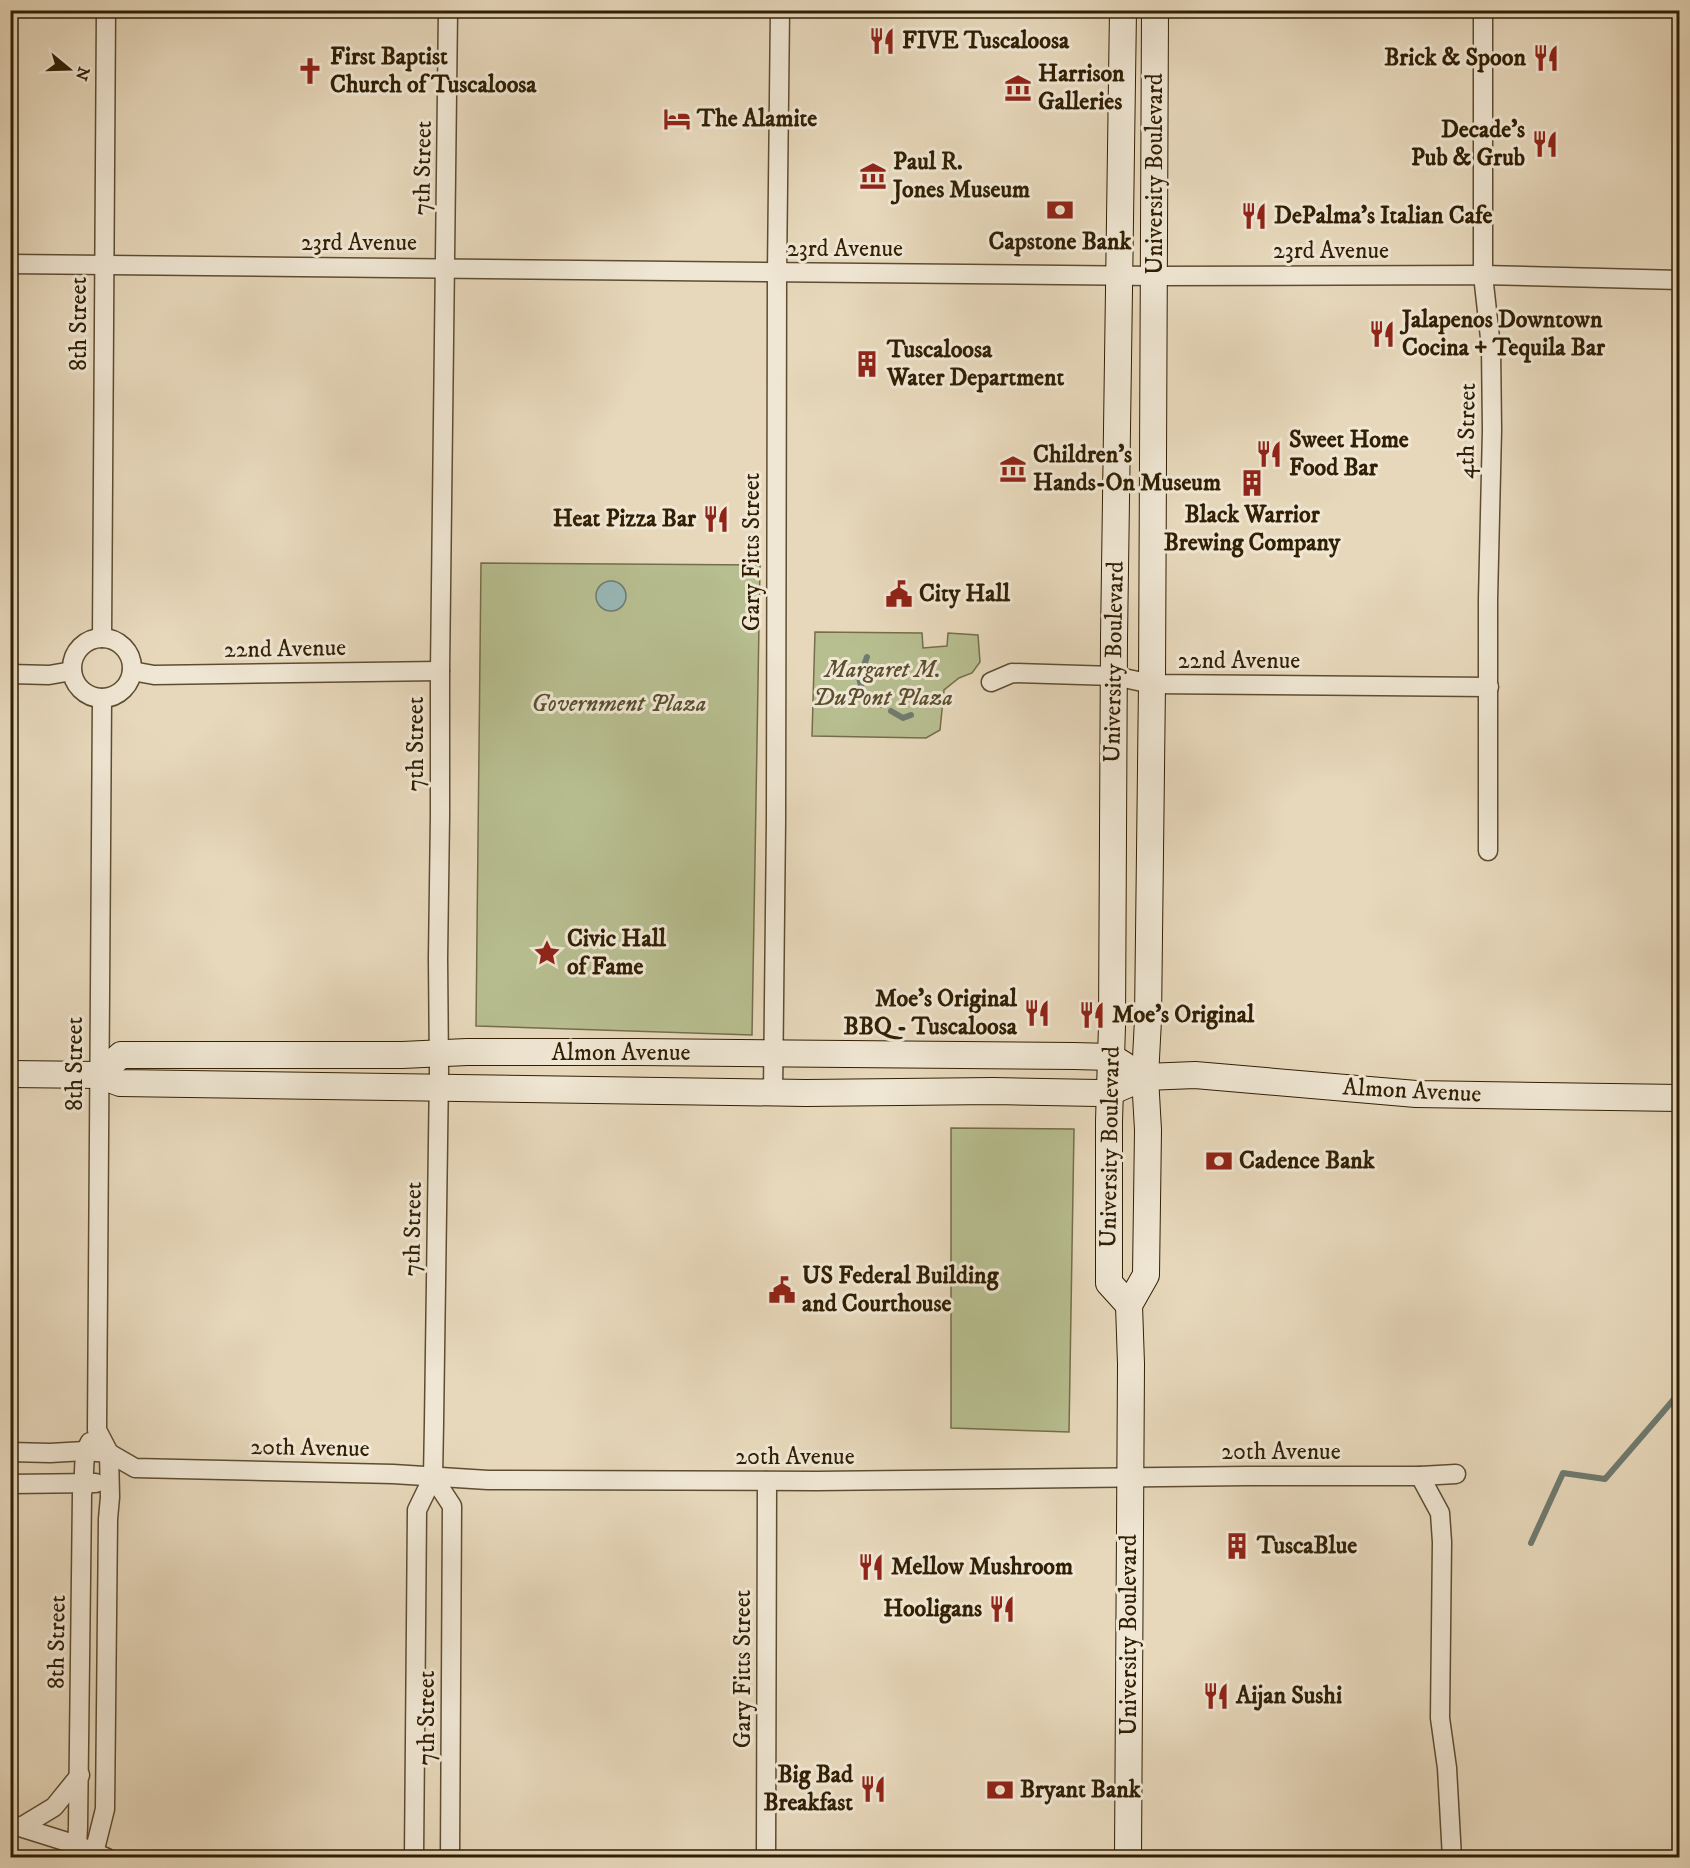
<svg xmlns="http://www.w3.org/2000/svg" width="1690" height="1868" font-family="'IM FELL DW Pica',serif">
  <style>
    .green { fill: #b7be90; stroke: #746e4a; stroke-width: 1.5 }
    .water { fill: #98b8b7; stroke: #6f7b6f; stroke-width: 1.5 }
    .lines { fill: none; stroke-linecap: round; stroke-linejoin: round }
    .stream { stroke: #6f7b6f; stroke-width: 6 }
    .street-casing { stroke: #5e4d32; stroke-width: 21 }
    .secondary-casing { stroke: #311f04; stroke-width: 28 }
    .street { stroke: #efe6d3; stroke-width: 18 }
    .secondary { stroke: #efe6d3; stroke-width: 26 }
    .labels { text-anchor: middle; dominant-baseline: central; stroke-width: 6; stroke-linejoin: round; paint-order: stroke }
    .poi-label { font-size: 24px; font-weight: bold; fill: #311f04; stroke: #efe6d3; text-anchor: start }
    .street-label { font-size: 24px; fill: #311f04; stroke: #efe6d3 }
    .park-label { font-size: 24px; font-style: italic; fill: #594f2e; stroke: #efe6d3 }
  </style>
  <rect width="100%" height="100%" fill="#e7d8bb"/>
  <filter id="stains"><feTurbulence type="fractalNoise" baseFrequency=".00333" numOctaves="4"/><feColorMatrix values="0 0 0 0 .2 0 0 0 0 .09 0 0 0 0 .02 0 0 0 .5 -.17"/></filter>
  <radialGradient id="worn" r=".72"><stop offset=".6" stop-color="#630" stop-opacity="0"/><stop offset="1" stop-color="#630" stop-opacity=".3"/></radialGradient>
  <g class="green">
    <path d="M 481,563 L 760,565 L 752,1035 L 476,1026 Z"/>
    <path d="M 815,632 L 922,633 L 923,648 L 947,646 L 948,633 L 978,635 L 980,662 L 972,673 L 959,678 L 944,690 L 940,730 L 926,738 L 812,736 Z"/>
    <path d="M 951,1128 L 1074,1129 L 1069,1432 L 951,1428 Z"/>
  </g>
  <circle class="water" cx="611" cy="596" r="15"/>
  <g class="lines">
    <g class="stream">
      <path d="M 867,657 L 859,678 L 864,697 L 869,697 L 880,705"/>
      <path d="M 891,711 L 903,718 L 911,715"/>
      <path d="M 1531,1543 L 1563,1473 L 1605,1479 L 1663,1412 L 1680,1392"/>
    </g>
    <defs>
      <g id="street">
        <path d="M 1483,10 L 1483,275 L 1491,347 L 1492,430 L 1488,600 L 1488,851"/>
        <path d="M 10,264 L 1154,276 L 1483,275 L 1680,280"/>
        <path d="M 102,638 L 106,10"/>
        <circle cx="102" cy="668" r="30"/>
        <path d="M 132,671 L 154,675 L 440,671"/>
        <path d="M 10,674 L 49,675 L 72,671"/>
        <path d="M 991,682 L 1012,673 L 1114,676 L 1152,684 L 1489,687"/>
        <path d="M 773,1093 L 776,821 L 777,273 L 780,10"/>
        <path d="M 10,1452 L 50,1453 L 85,1451 L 109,1453 L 135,1468 L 393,1474 L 488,1480 L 817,1481 L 1247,1476 L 1420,1476 L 1456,1474"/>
        <path d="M 1420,1476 L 1440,1513 L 1442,1542 L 1440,1718 L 1447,1768 L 1452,1858"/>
        <path d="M 433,1477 L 452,1506 L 450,1858"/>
        <path d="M 10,1484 L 96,1483"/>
        <path d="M 10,1824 L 77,1845 L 107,1858"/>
        <path d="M 21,1827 L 54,1807 L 80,1775"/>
        <path d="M 94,1853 L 105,1809 L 108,1519 L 110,1497 L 109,1453 L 97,1430 L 102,698"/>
        <path d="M 72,1858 L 77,1845 L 78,1827 L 82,1494 C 86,1477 81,1458 90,1442"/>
        <path d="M 414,1858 L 417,1510 L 433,1477 L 434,1423 L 439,1071 L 438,958 L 440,816 L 440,671 L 448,10"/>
        <path d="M 766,1858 L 767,1481"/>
      </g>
      <g id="secondary">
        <path d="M 1123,10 L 1114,639 L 1112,1026 L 1109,1121 L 1109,1283 L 1129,1305"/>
        <path d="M 10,1074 L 99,1075 L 120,1083 L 806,1093 L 993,1091 L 1098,1093 L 1110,1092 L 1145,1077 L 1195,1075 L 1416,1094 L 1680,1098"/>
        <path d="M 99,1075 L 121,1055 L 402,1055 L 467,1052 L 638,1052 L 1074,1056 L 1111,1057 L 1124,1065"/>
        <path d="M 1128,1858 L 1131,1364 L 1129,1305 L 1146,1275 L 1148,1130 L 1145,1077 L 1148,1020 L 1152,684 L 1155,10"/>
      </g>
    </defs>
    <use href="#street" class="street-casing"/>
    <use href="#secondary" class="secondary-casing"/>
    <use href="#street" class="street"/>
    <use href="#secondary" class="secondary"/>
  </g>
  <defs>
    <symbol id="restaurant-bare" viewBox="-9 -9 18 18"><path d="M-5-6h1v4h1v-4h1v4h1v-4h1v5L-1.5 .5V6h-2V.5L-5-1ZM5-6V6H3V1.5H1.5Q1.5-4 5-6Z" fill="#8f2418" stroke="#efe6d3" stroke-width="2.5" paint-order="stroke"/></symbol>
    <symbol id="church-bare" viewBox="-9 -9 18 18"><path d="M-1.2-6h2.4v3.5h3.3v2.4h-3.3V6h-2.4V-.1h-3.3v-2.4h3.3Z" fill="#8f2418" stroke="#efe6d3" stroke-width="2.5" paint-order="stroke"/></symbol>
    <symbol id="museum-bare" viewBox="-9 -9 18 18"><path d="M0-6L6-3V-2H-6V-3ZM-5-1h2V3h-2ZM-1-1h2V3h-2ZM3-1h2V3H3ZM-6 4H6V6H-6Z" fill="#8f2418" stroke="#efe6d3" stroke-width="2.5" paint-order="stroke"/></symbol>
    <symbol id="hotel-bare" viewBox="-9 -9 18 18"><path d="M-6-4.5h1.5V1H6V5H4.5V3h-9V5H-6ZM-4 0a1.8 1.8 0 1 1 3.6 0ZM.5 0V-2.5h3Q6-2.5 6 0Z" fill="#8f2418" stroke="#efe6d3" stroke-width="2.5" paint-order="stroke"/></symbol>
    <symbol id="bank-bare" viewBox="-9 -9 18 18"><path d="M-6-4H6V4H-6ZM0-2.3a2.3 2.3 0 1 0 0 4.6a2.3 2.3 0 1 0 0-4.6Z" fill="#8f2418" stroke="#efe6d3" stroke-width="2.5" paint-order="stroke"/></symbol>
    <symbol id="building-bare" viewBox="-9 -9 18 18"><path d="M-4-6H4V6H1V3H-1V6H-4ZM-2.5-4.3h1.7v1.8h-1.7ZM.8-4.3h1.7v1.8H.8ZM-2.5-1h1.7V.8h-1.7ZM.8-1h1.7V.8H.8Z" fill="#8f2418" stroke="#efe6d3" stroke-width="2.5" paint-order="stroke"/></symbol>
    <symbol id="civic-bare" viewBox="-9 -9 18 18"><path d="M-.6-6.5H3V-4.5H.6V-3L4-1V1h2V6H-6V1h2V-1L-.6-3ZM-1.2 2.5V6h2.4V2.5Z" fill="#8f2418" stroke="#efe6d3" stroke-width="2.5" paint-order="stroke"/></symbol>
    <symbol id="sight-bare" viewBox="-9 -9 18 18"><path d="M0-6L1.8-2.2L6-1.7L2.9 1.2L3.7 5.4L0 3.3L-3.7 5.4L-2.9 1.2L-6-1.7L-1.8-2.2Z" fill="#8f2418" stroke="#efe6d3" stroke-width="2.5" paint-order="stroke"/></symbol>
  </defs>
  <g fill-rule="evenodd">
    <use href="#restaurant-bare" x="863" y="22" width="38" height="38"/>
    <use href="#restaurant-bare" x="1527" y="39" width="38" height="38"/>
    <use href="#church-bare" x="291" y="52" width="38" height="38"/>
    <use href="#museum-bare" x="999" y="69" width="38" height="38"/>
    <use href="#hotel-bare" x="658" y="100" width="38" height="38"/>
    <use href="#restaurant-bare" x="1526" y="125" width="38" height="38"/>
    <use href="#museum-bare" x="854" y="157" width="38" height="38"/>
    <use href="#bank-bare" x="1041" y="191" width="38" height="38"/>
    <use href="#restaurant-bare" x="1235" y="197" width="38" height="38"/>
    <use href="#restaurant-bare" x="1363" y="315" width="38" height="38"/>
    <use href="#building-bare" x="848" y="345" width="38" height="38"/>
    <use href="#restaurant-bare" x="1250" y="435" width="38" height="38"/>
    <use href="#museum-bare" x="994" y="450" width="38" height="38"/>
    <use href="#building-bare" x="1233" y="464" width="38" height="38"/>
    <use href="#restaurant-bare" x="697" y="500" width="38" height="38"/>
    <use href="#civic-bare" x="880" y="575" width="38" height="38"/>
    <use href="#sight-bare" x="528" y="934" width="38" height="38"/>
    <use href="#restaurant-bare" x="1018" y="994" width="38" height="38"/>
    <use href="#restaurant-bare" x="1073" y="996" width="38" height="38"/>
    <use href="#bank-bare" x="1200" y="1142" width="38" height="38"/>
    <use href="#civic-bare" x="763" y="1271" width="38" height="38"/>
    <use href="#building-bare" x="1218" y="1527" width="38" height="38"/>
    <use href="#restaurant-bare" x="852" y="1548" width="38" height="38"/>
    <use href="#restaurant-bare" x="983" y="1590" width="38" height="38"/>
    <use href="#restaurant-bare" x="1197" y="1677" width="38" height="38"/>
    <use href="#restaurant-bare" x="854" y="1770" width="38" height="38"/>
    <use href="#bank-bare" x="981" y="1771" width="38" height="38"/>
  </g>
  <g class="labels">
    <g class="poi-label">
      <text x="902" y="41">FIVE Tuscaloosa</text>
      <text x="330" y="57">First Baptist<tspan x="330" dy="28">Church of Tuscaloosa</tspan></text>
      <text x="1526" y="58" text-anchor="end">Brick &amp; Spoon</text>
      <text x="1038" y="74">Harrison<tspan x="1038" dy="28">Galleries</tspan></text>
      <text x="697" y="119">The Alamite</text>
      <text x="1525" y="130" text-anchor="end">Decade's<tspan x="1525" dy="28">Pub &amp; Grub</tspan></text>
      <text x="893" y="162">Paul R.<tspan x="893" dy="28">Jones Museum</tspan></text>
      <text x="1274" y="216">DePalma's Italian Cafe</text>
      <text x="1060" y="242" text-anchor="middle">Capstone Bank</text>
      <text x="1402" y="320">Jalapenos Downtown<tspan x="1402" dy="28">Cocina + Tequila Bar</tspan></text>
      <text x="887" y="350">Tuscaloosa<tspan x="887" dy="28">Water Department</tspan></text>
      <text x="1289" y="440">Sweet Home<tspan x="1289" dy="28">Food Bar</tspan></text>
      <text x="1033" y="455">Children's<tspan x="1033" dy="28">Hands-On Museum</tspan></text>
      <text x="1252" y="515" text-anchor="middle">Black Warrior<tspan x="1252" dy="28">Brewing Company</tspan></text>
      <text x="696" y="519" text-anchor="end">Heat Pizza Bar</text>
      <text x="919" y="594">City Hall</text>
      <text x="567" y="939">Civic Hall<tspan x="567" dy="28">of Fame</tspan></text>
      <text x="1017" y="999" text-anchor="end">Moe's Original<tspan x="1017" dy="28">BBQ - Tuscaloosa</tspan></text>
      <text x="1112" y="1015">Moe's Original</text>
      <text x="1239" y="1161">Cadence Bank</text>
      <text x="802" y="1276">US Federal Building<tspan x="802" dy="28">and Courthouse</tspan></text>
      <text x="1257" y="1546">TuscaBlue</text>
      <text x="891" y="1567">Mellow Mushroom</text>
      <text x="982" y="1609" text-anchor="end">Hooligans</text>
      <text x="1236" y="1696">Aijan Sushi</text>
      <text x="853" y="1775" text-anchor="end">Big Bad<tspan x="853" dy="28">Breakfast</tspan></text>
      <text x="1020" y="1790">Bryant Bank</text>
    </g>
    <g class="street-label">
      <text transform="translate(423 168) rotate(-89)">7th Street</text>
      <text transform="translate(1155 174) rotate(-90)">University Boulevard</text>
      <text x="359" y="243">23rd Avenue</text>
      <text x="845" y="249">23rd Avenue</text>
      <text x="1331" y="251">23rd Avenue</text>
      <text transform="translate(79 324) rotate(-90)">8th Street</text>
      <text transform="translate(1467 431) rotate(-89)">4th Street</text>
      <text transform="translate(752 552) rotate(-90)">Gary Fitts Street</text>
      <text transform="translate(285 649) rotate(-1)">22nd Avenue</text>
      <text x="1239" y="661">22nd Avenue</text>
      <text transform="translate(1114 662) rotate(-89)">University Boulevard</text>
      <text transform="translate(416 744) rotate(-90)">7th Street</text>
      <text x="621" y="1053">Almon Avenue</text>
      <text transform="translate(75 1064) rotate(-90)">8th Street</text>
      <text transform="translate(1412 1091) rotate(3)">Almon Avenue</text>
      <text transform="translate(1110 1147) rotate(-89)">University Boulevard</text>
      <text transform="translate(413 1229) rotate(-89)">7th Street</text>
      <text transform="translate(310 1448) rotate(1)">20th Avenue</text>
      <text x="1281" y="1452">20th Avenue</text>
      <text x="795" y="1457">20th Avenue</text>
      <text transform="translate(1129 1635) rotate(-90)">University Boulevard</text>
      <text transform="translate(57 1642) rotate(-89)">8th Street</text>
      <text transform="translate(743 1669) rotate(-90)">Gary Fitts Street</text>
      <text transform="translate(427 1718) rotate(-90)">7th Street</text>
    </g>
    <g class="park-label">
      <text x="883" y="670">Margaret M.<tspan x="883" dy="28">DuPont Plaza</tspan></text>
      <text x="619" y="704">Government Plaza</text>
    </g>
  </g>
  <rect width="1690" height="1868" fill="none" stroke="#e7d8bb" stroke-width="36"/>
  <rect x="12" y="12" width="1666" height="1844" fill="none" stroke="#311f04" stroke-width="3"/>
  <rect x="18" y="18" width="1654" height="1832" fill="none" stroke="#311f04" stroke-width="1.5"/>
  <g transform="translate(69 69) rotate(109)" stroke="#efe6d3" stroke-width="4.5" paint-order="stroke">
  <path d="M0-4.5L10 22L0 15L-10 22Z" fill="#311f04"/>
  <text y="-9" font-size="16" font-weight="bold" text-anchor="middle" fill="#311f04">N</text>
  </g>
  <rect width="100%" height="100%" filter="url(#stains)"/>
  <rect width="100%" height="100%" fill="url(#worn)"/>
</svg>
